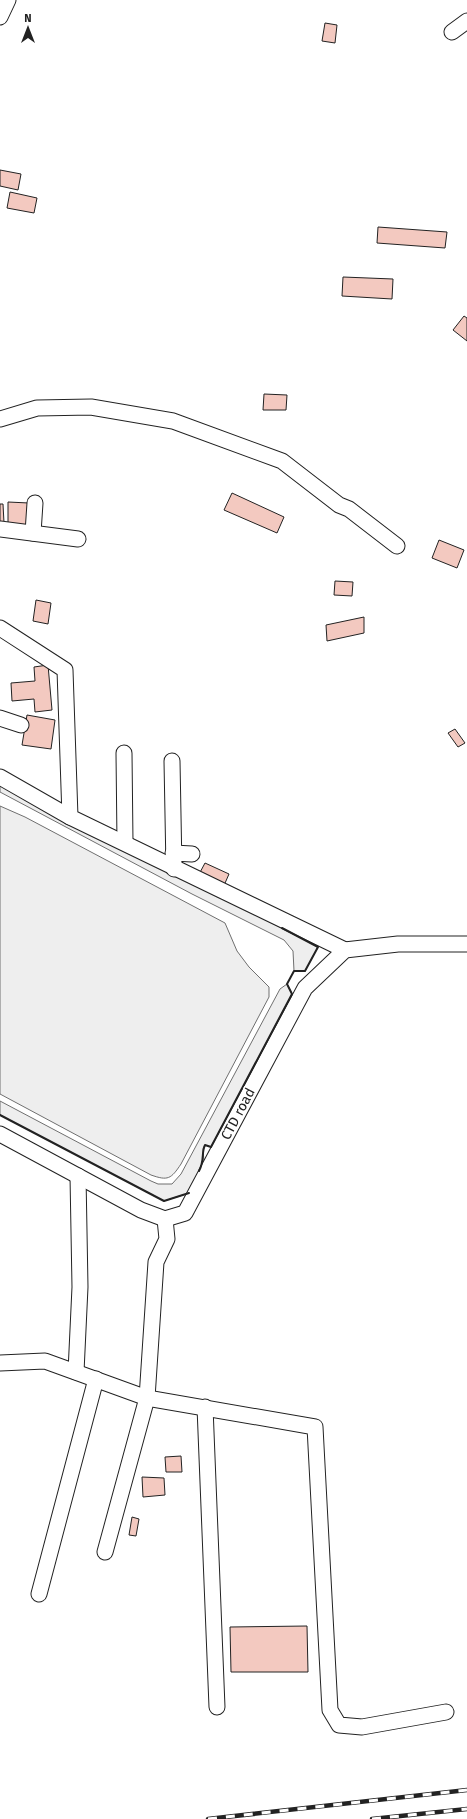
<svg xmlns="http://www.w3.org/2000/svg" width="467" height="1819" font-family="'Fira Sans',sans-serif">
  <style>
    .green { fill: #eee; stroke: #6f6f6f }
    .building { fill: #f3c9c0; stroke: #222 }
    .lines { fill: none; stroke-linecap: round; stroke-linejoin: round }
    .minor-casing { stroke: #222; stroke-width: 17 }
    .minor { stroke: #fff; stroke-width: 15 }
    .rail-casing { stroke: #222; stroke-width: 4.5 }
    .rail { stroke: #fff; stroke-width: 3; stroke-dasharray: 9; stroke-linecap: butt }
    .wall { stroke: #222; stroke-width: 2 }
    .labels { text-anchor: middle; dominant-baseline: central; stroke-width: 3; stroke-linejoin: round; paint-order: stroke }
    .street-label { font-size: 14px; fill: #222; stroke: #fff }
  </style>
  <rect width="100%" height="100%" fill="#fff"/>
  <g class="green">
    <path d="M 0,781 L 318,947 L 305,971 L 294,971 L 293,951 L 284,940 L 192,894 L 0,792 Z"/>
    <path d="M 0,806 L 25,817 L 225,923 L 237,951 L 249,967 L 269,987 L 269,997 L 181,1164 C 171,1179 168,1181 151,1175 L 0,1094 Z"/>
    <path d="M 287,984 L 292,994 L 211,1147 L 205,1145 L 203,1149 L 204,1162 L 189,1193 L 164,1201 L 0,1115 L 0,1101 L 151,1181 L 158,1184 L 172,1184 L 181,1174 L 280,989 Z"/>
  </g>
  <g class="building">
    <path d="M 325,23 L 337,25 L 335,43 L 322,41 Z"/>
    <path d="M 0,170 L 21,174 L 18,190 L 0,186 Z"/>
    <path d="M 10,192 L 37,198 L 34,213 L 7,208 Z"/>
    <path d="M 378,227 L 447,232 L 445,248 L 377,243 Z"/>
    <path d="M 343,277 L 393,279 L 392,299 L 342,296 Z"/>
    <path d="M 464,316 L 467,318 L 467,341 L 453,330 Z"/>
    <path d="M 264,394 L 287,395 L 286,410 L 263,410 Z"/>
    <path d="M 232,493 L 284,517 L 277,533 L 224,510 Z"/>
    <path d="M 8,502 L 29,503 L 28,525 L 8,524 Z"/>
    <path d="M 0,504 L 3,504 L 4,523 L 0,523 Z"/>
    <path d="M 439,540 L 464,550 L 457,568 L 432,558 Z"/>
    <path d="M 335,581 L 353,582 L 352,596 L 334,595 Z"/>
    <path d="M 36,600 L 51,603 L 48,624 L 33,621 Z"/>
    <path d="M 364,617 L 364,633 L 327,641 L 326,625 Z"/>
    <path d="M 48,665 L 52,710 L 35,712 L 34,699 L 12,701 L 11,683 L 35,681 L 34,667 Z"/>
    <path d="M 27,715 L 55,720 L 51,749 L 22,745 Z"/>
    <path d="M 455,729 L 465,743 L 458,747 L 448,733 Z"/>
    <path d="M 205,863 L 229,874 L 222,890 L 197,878 Z"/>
    <path d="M 181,1456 L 182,1472 L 166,1472 L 165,1457 Z"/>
    <path d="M 142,1477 L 164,1478 L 165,1495 L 143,1497 Z"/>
    <path d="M 132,1517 L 139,1519 L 136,1536 L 129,1535 Z"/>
    <path d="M 307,1626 L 308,1672 L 231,1672 L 230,1627 Z"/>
  </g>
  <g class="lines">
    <defs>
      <g id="minor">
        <path d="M 0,17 L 8,0"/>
        <path d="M 452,32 L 467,21"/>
        <path d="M 0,419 L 37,408 L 91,407 L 173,421 L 282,461 L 339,505 L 349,509 L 397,546"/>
        <path d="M 0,529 L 78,539"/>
        <path d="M 33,533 L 35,503"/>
        <path d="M 0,628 L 65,670 L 70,817 L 345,950"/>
        <path d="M 0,718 L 21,725"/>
        <path d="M 124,753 L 125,842"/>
        <path d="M 172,761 L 174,869"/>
        <path d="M 0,777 L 70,817"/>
        <path d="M 173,853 L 192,854"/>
        <path d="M 0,1134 L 141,1210 L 165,1219 L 185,1213 L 305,988 L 345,950 L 398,944 L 467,944"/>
        <path d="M 0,1363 L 45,1361 L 147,1398 L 315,1427 L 330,1710 L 339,1725 L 362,1727 L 446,1712"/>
        <path d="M 76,1372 L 80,1287 L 78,1176"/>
        <path d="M 205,1407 L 217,1707"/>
        <path d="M 105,1552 L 147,1398 L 156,1262 L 167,1239 L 165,1219"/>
        <path d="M 39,1594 L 96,1379"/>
      </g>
    </defs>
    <use href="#minor" class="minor-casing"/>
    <use href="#minor" class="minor"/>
    <defs>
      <g id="rail">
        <path d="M 208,1819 L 467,1790"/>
        <path d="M 372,1819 L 467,1809"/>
      </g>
    </defs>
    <use href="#rail" class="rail-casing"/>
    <use href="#rail" class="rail"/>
    <g class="wall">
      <path d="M 0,1115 L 164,1201 L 189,1193"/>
      <path d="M 199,1171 C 205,1160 201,1153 205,1145 L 211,1147 L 292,994 L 287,984 L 294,971 L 305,971 L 318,947 L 282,928"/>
    </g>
  </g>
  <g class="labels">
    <g class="street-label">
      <text transform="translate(238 1114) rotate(-62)">CTD road</text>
    </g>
  </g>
  <g transform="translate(28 28)" stroke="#ffffff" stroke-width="3" paint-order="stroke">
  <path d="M0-3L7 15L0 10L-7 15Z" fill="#222222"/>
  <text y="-6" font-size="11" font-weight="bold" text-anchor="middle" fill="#222222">N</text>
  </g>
</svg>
